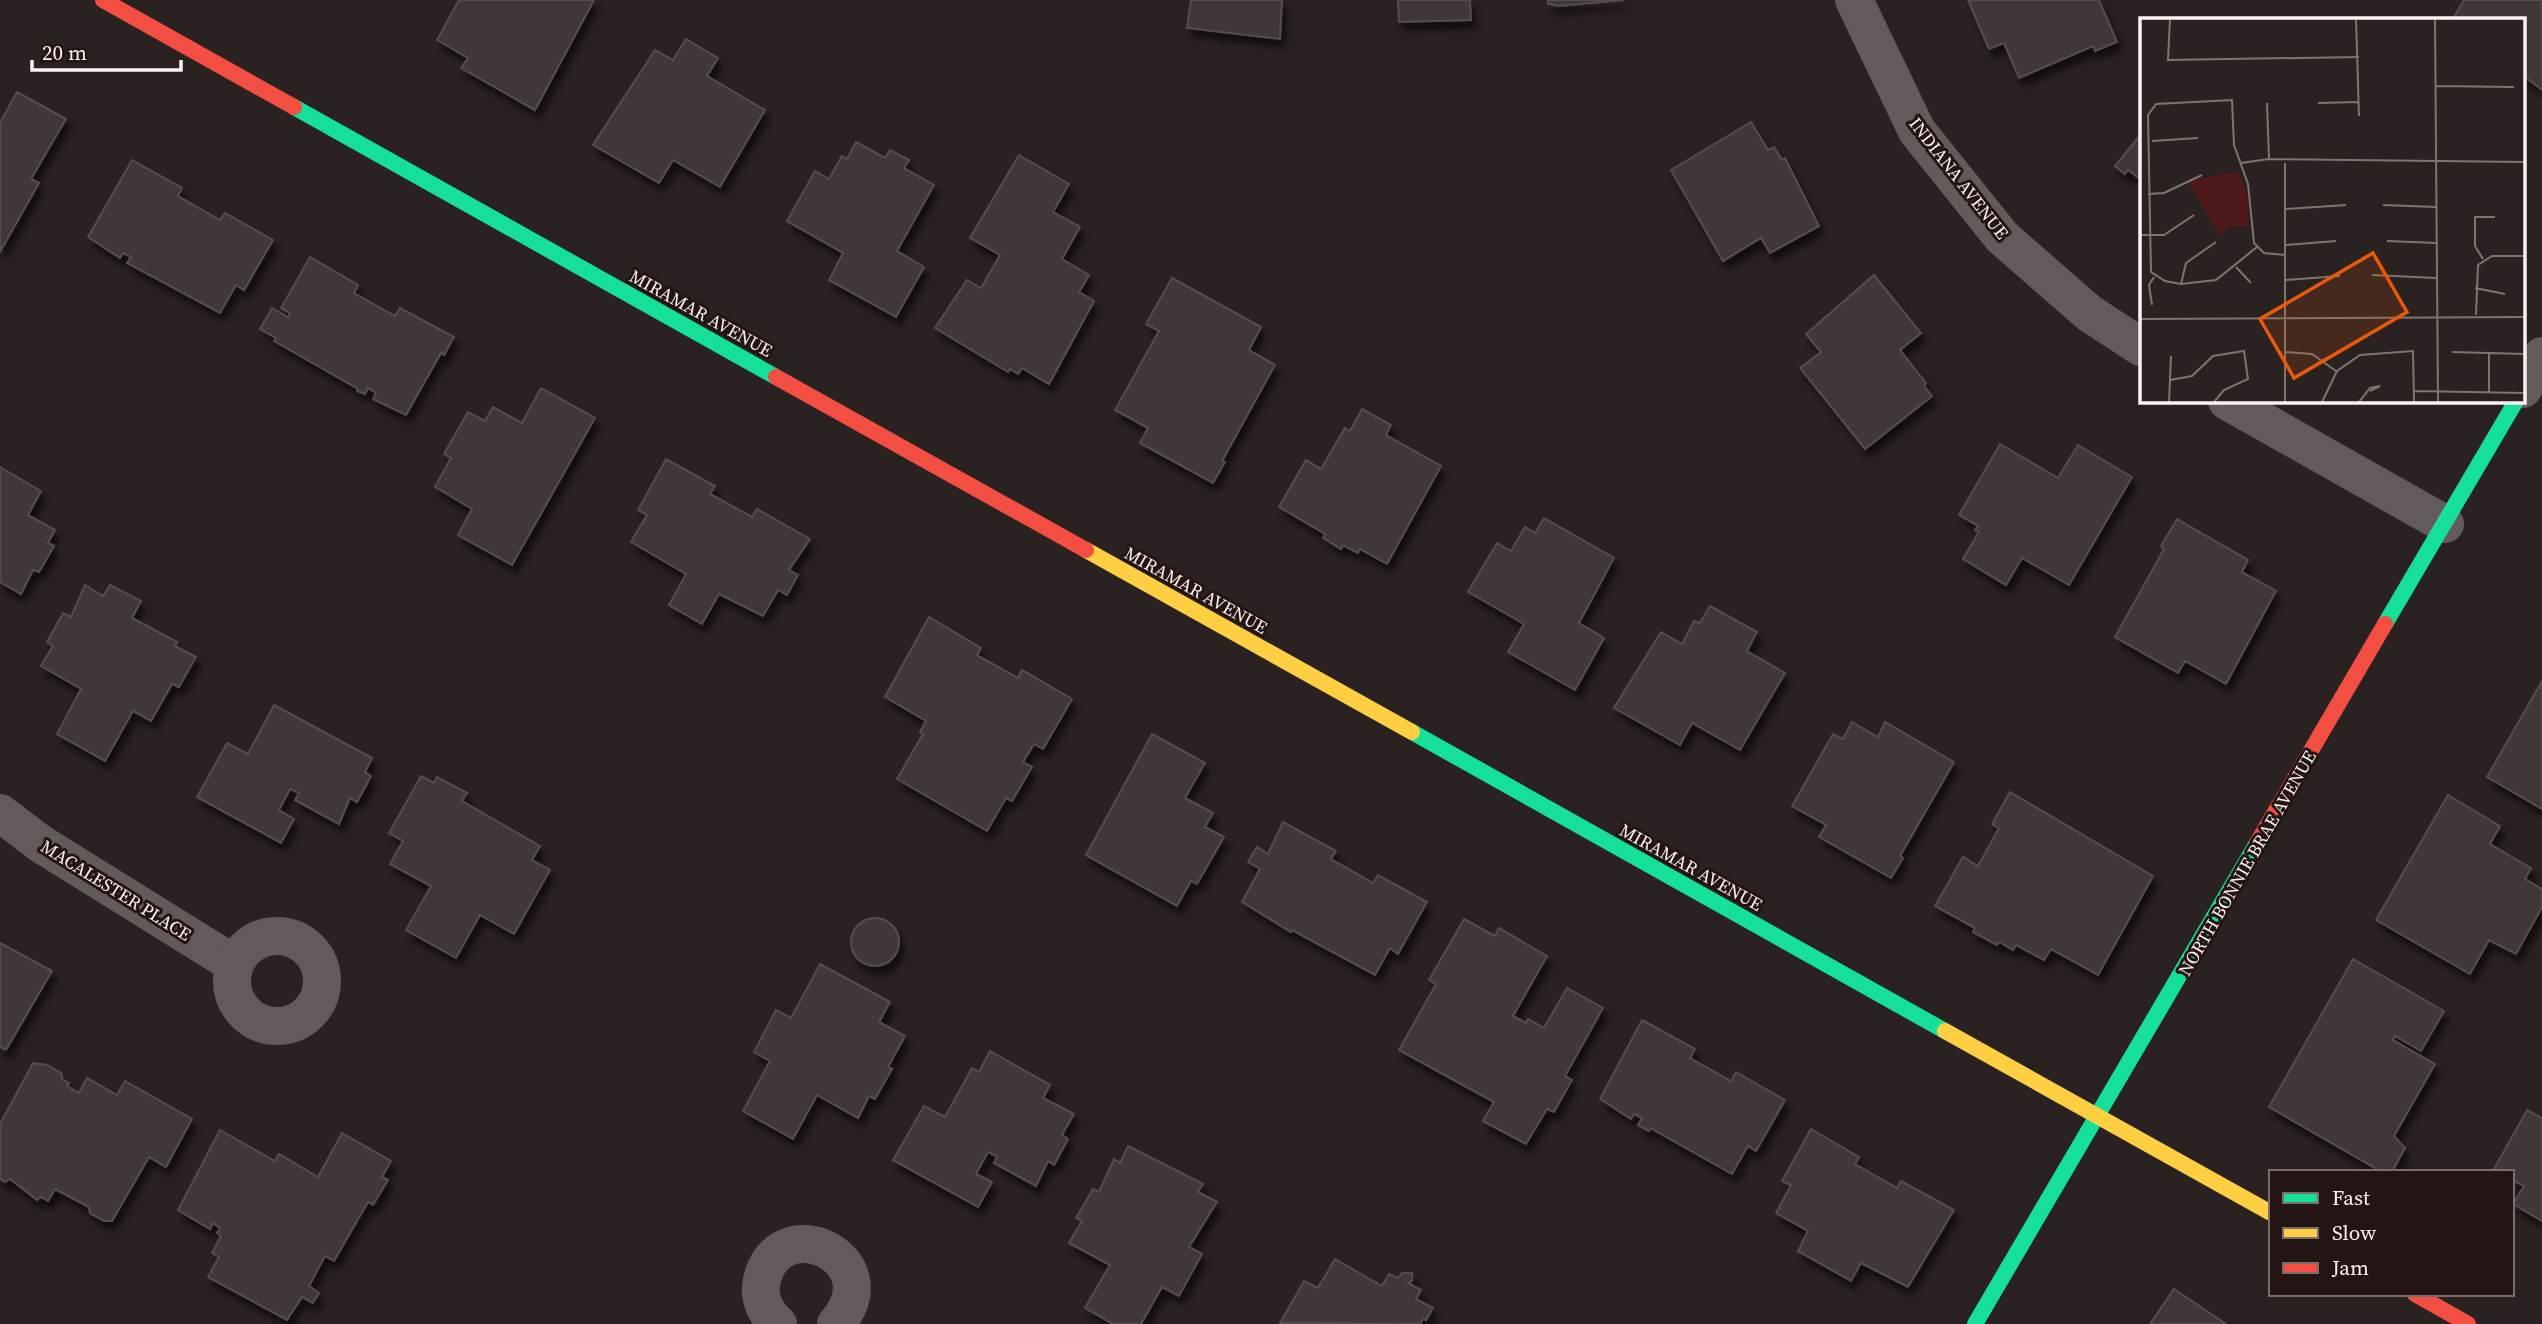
<svg xmlns="http://www.w3.org/2000/svg" width="2542" height="1324" font-family="'Source Serif 4',serif">
  <style>
    .building { fill: #403938; stroke: #554e4d; stroke-width: 2; filter: url(#shadow) }
    .lines { fill: none; stroke-linecap: round; stroke-linejoin: round }
    .street { stroke: #625b5a; stroke-width: 38 }
    .fast { stroke: #16e098; stroke-width: 16 }
    .slow { stroke: #ffcf43; stroke-width: 16 }
    .jam { stroke: #f24e42; stroke-width: 16 }
    .labels { text-anchor: middle; dominant-baseline: central; stroke-width: 6; stroke-linejoin: round; paint-order: stroke }
    .street-label { font-size: 18px; fill: #fcf1f0; stroke: #231514 }
    .inset-road { fill: none; stroke: #7e7573; stroke-width: 2 }
    .view { fill: #e8590c; fill-opacity: 0.15; stroke: #e8590c; stroke-width: 3.5 }
    .inset-edge { fill: none; stroke: #fcf1f0; stroke-width: 3.5 }
  </style>
  <defs>
    <filter id="shadow"><feDropShadow dx="4.5" dy="8" stdDeviation="3.5" flood-color="#0009"/></filter>
  </defs>
  <rect width="100%" height="100%" fill="#2a2220"/>
  <g class="building">
    <path d="M 459,0 L 594,0 L 535,110 L 461,68 L 468,58 L 437,40 Z"/>
    <path d="M 1191,0 L 1282,0 L 1280,39 L 1187,28 Z"/>
    <path d="M 1398,0 L 1470,0 L 1471,20 L 1399,22 Z"/>
    <path d="M 1548,0 L 1624,0 L 1559,6 L 1548,4 Z"/>
    <path d="M 1968,0 L 2099,0 L 2117,42 L 2095,51 L 2093,46 L 2019,78 L 2004,43 L 1989,49 Z"/>
    <path d="M 2464,0 L 2542,0 L 2542,90 L 2523,75 L 2523,19 L 2453,19 Z"/>
    <path d="M 686,39 L 718,58 L 707,76 L 765,110 L 720,187 L 673,160 L 659,183 L 593,145 L 655,50 L 673,60 Z"/>
    <path d="M 17,92 L 66,119 L 31,179 L 39,183 L 0,252 L 0,123 Z"/>
    <path d="M 1751,122 L 1768,150 L 1774,147 L 1782,160 L 1785,158 L 1819,226 L 1770,253 L 1761,238 L 1723,261 L 1671,170 Z"/>
    <path d="M 2141,134 L 2141,180 L 2128,170 L 2125,174 L 2115,166 Z"/>
    <path d="M 856,142 L 885,158 L 890,150 L 909,160 L 904,168 L 934,185 L 897,251 L 924,267 L 896,317 L 829,280 L 843,253 L 787,221 L 815,171 L 829,179 L 842,156 L 847,159 Z"/>
    <path d="M 1019,155 L 1069,184 L 1053,212 L 1080,227 L 1062,259 L 1089,275 L 1079,292 L 1094,301 L 1049,384 L 1022,368 L 1018,374 L 1010,369 L 1008,372 L 935,328 L 967,280 L 981,288 L 1000,255 L 970,238 Z"/>
    <path d="M 132,160 L 182,188 L 178,196 L 220,220 L 225,213 L 273,240 L 244,290 L 236,285 L 220,313 L 127,263 L 131,257 L 123,253 L 120,258 L 88,237 Z"/>
    <path d="M 310,257 L 358,285 L 354,293 L 395,316 L 400,308 L 454,337 L 444,355 L 441,353 L 406,415 L 373,399 L 376,393 L 368,388 L 365,394 L 357,391 L 358,389 L 274,341 L 276,338 L 260,329 L 272,308 L 288,317 L 290,313 L 281,308 Z"/>
    <path d="M 1874,275 L 1921,333 L 1900,350 L 1926,383 L 1924,386 L 1932,396 L 1865,449 L 1800,368 L 1821,352 L 1806,334 Z"/>
    <path d="M 1172,278 L 1261,327 L 1249,350 L 1275,365 L 1222,461 L 1225,462 L 1213,483 L 1140,443 L 1148,428 L 1115,410 L 1159,331 L 1146,324 Z"/>
    <path d="M 541,388 L 595,418 L 512,565 L 458,535 L 472,509 L 435,487 L 451,458 L 444,454 L 468,412 L 485,421 L 493,407 L 522,423 Z"/>
    <path d="M 1362,409 L 1391,425 L 1386,435 L 1441,466 L 1387,564 L 1360,549 L 1358,553 L 1343,545 L 1341,549 L 1323,538 L 1325,534 L 1279,507 L 1306,460 L 1321,469 L 1345,428 L 1350,431 Z"/>
    <path d="M 2000,444 L 2058,478 L 2078,445 L 2132,477 L 2069,585 L 2022,558 L 2006,585 L 1963,559 L 1979,532 L 1975,530 L 1978,526 L 1959,515 Z"/>
    <path d="M 666,459 L 715,486 L 710,494 L 752,517 L 757,509 L 810,539 L 789,570 L 798,575 L 787,595 L 778,590 L 763,616 L 719,594 L 702,624 L 669,605 L 686,574 L 631,542 L 647,515 L 638,510 Z"/>
    <path d="M 0,467 L 41,491 L 28,515 L 55,530 L 48,543 L 54,546 L 39,572 L 33,570 L 21,594 L 0,582 Z"/>
    <path d="M 1544,518 L 1614,558 L 1579,623 L 1604,638 L 1575,690 L 1508,652 L 1524,624 L 1468,592 L 1497,543 L 1511,551 L 1525,527 L 1535,533 Z"/>
    <path d="M 2177,519 L 2248,560 L 2242,572 L 2276,591 L 2226,684 L 2185,661 L 2178,673 L 2115,637 L 2164,549 L 2161,546 Z"/>
    <path d="M 85,585 L 103,596 L 110,585 L 141,601 L 132,618 L 177,642 L 175,646 L 196,657 L 179,687 L 172,684 L 151,721 L 133,711 L 105,761 L 57,734 L 81,689 L 41,666 L 53,646 L 47,642 L 63,613 L 71,617 Z"/>
    <path d="M 1710,606 L 1757,632 L 1747,651 L 1785,673 L 1740,750 L 1692,723 L 1680,745 L 1614,708 L 1661,632 L 1682,644 L 1694,621 L 1700,623 Z"/>
    <path d="M 929,617 L 981,648 L 977,655 L 1018,678 L 1022,670 L 1072,699 L 1043,749 L 1034,744 L 1023,762 L 1032,767 L 1012,801 L 1006,798 L 987,831 L 897,779 L 923,734 L 920,732 L 926,721 L 885,697 Z"/>
    <path d="M 2542,681 L 2542,809 L 2487,777 Z"/>
    <path d="M 274,705 L 372,758 L 365,772 L 371,776 L 357,802 L 350,798 L 339,824 L 295,800 L 299,793 L 290,789 L 279,810 L 294,819 L 281,843 L 197,797 L 227,743 L 248,754 Z"/>
    <path d="M 1852,722 L 1878,737 L 1885,722 L 1954,762 L 1900,856 L 1903,858 L 1891,878 L 1819,837 L 1826,825 L 1792,806 L 1833,734 L 1843,739 Z"/>
    <path d="M 1152,734 L 1205,763 L 1185,798 L 1213,813 L 1205,827 L 1224,837 L 1197,884 L 1191,881 L 1177,906 L 1086,855 Z"/>
    <path d="M 421,776 L 434,783 L 437,777 L 467,793 L 462,801 L 540,846 L 532,860 L 550,870 L 514,934 L 480,915 L 456,958 L 406,930 L 431,886 L 390,864 L 403,841 L 389,833 Z"/>
    <path d="M 2010,792 L 2153,876 L 2098,975 L 2051,949 L 2044,960 L 2016,945 L 2013,950 L 1999,942 L 1997,945 L 1973,932 L 1975,928 L 1935,906 L 1963,857 L 1978,866 L 1999,828 L 1992,824 Z"/>
    <path d="M 2448,795 L 2500,826 L 2490,844 L 2531,868 L 2525,879 L 2542,889 L 2542,907 L 2516,954 L 2489,940 L 2470,974 L 2376,920 Z"/>
    <path d="M 1283,822 L 1336,851 L 1331,859 L 1373,883 L 1378,875 L 1427,902 L 1398,954 L 1390,948 L 1375,975 L 1292,930 L 1291,932 L 1242,902 L 1260,869 L 1248,862 L 1257,847 L 1268,854 Z"/>
    <circle cx="875" cy="942" r="24"/>
    <path d="M 1464,919 L 1495,936 L 1499,928 L 1547,956 L 1513,1016 L 1526,1023 L 1528,1019 L 1544,1028 L 1567,988 L 1603,1008 L 1565,1076 L 1572,1080 L 1554,1112 L 1547,1109 L 1526,1144 L 1483,1121 L 1494,1102 L 1399,1050 L 1436,984 L 1429,980 Z"/>
    <path d="M 0,943 L 52,971 L 6,1050 L 0,1047 Z"/>
    <path d="M 2353,959 L 2444,1011 L 2421,1051 L 2395,1036 L 2393,1040 L 2435,1064 L 2394,1136 L 2405,1148 L 2392,1172 L 2382,1172 L 2269,1107 Z"/>
    <path d="M 820,964 L 890,1002 L 879,1022 L 905,1036 L 888,1067 L 892,1069 L 875,1099 L 869,1096 L 858,1118 L 817,1095 L 793,1139 L 743,1111 L 770,1061 L 754,1052 L 776,1010 L 791,1018 Z"/>
    <path d="M 1642,1020 L 1695,1049 L 1690,1058 L 1731,1081 L 1736,1072 L 1785,1100 L 1756,1151 L 1748,1146 L 1732,1174 L 1650,1128 L 1649,1131 L 1638,1125 L 1642,1118 L 1634,1114 L 1631,1119 L 1600,1099 Z"/>
    <path d="M 990,1051 L 1050,1085 L 1043,1098 L 1074,1114 L 1062,1135 L 1068,1139 L 1054,1165 L 1048,1161 L 1036,1186 L 994,1163 L 997,1157 L 988,1152 L 976,1174 L 992,1182 L 978,1207 L 893,1160 L 924,1106 L 945,1117 L 972,1068 L 979,1072 Z"/>
    <path d="M 33,1063 L 47,1065 L 61,1073 L 63,1080 L 69,1083 L 67,1086 L 79,1093 L 87,1078 L 117,1095 L 125,1081 L 192,1119 L 166,1167 L 149,1157 L 112,1221 L 104,1221 L 90,1213 L 89,1207 L 55,1189 L 48,1201 L 41,1197 L 37,1200 L 10,1179 L 5,1182 L 0,1179 L 0,1124 Z"/>
    <path d="M 2527,1110 L 2542,1118 L 2542,1221 L 2513,1204 L 2524,1186 L 2512,1180 L 2512,1172 L 2494,1169 Z"/>
    <path d="M 1811,1129 L 1859,1157 L 1855,1164 L 1897,1188 L 1901,1181 L 1954,1210 L 1908,1287 L 1861,1263 L 1851,1281 L 1798,1251 L 1808,1231 L 1776,1213 L 1791,1185 L 1782,1181 Z"/>
    <path d="M 220,1130 L 275,1161 L 279,1154 L 318,1177 L 342,1133 L 391,1161 L 382,1177 L 388,1180 L 373,1205 L 368,1202 L 334,1261 L 325,1256 L 309,1286 L 319,1293 L 313,1303 L 302,1297 L 287,1320 L 208,1277 L 219,1257 L 212,1253 L 221,1236 L 217,1233 L 220,1228 L 213,1223 L 210,1229 L 178,1210 Z"/>
    <path d="M 1128,1146 L 1203,1184 L 1198,1192 L 1217,1202 L 1189,1247 L 1202,1254 L 1179,1296 L 1162,1287 L 1141,1324 L 1113,1324 L 1085,1308 L 1110,1265 L 1069,1243 L 1082,1221 L 1076,1218 L 1093,1189 L 1099,1192 L 1114,1159 L 1120,1163 Z"/>
    <path d="M 1335,1259 L 1382,1286 L 1389,1274 L 1398,1278 L 1402,1273 L 1412,1273 L 1412,1281 L 1408,1283 L 1421,1290 L 1416,1299 L 1433,1308 L 1426,1320 L 1423,1319 L 1420,1324 L 1280,1323 L 1304,1281 L 1318,1288 Z"/>
    <path d="M 2174,1289 L 2226,1324 L 2150,1324 Z"/>
  </g>
  <g class="lines">
    <g class="street">
      <path d="M 1854,0 L 1917,131 L 2002,237 L 2089,313 L 2141,347"/>
      <path d="M 2523,389 L 2542,356"/>
      <path d="M 2227,401 L 2445,524"/>
      <path d="M 0,813 L 41,844 L 234,964"/>
      <circle cx="277" cy="981" r="45"/>
      <path d="M 778,1324 C 765,1313 758,1297 762,1280 C 779,1206 893,1259 836,1324"/>
    </g>
    <g class="fast">
      <path d="M 294,107 L 776,377"/>
      <path d="M 2385,624 L 2516,401"/>
      <path d="M 1412,732 L 1945,1031"/>
      <path d="M 1975,1324 L 2257,843"/>
    </g>
    <g class="slow">
      <path d="M 1086,550 L 1412,732"/>
      <path d="M 1945,1031 L 2271,1213"/>
    </g>
    <g class="jam">
      <path d="M 103,0 L 294,107"/>
      <path d="M 776,377 L 1086,550"/>
      <path d="M 2257,843 L 2385,624"/>
      <path d="M 2415,1294 L 2468,1324"/>
    </g>
  </g>
  <g class="labels">
    <g class="street-label">
      <text transform="translate(1959 178) rotate(52)">INDIANA AVENUE</text>
      <text transform="translate(701 313) rotate(29)">MIRAMAR AVENUE</text>
      <text transform="translate(1196 590) rotate(29)">MIRAMAR AVENUE</text>
      <text transform="translate(2247 863) rotate(-60)">NORTH BONNIE BRAE AVENUE</text>
      <text transform="translate(1691 867) rotate(29)">MIRAMAR AVENUE</text>
      <text transform="translate(116 890) rotate(32)">MACALESTER PLACE</text>
    </g>
  </g>
  <g transform="translate(2140 18)">
    <rect width="385" height="385" fill="#2a2220"/>
    <path d="M 98,153 L 108,180 L 108,209 L 92,208 L 79,217 L 48,163 Z" fill="#4e191a"/>
    <path class="inset-road" d="M 30,1 L 28,42 L 219,39M 216,1 L 219,98M 295,1 L 298,384M 296,68 L 374,69M 127,85 L 129,141M 178,85 L 219,84M 12,123 L 58,120M 101,145 L 129,141 L 385,144M 8,176 L 24,175 L 62,157M 243,187 L 296,189M 145,191 L 206,187M 0,217 L 24,217 L 54,197M 247,223 L 297,225M 145,227 L 196,223M 117,229 L 76,262 L 41,266 L 25,263 L 11,254 L 8,97 L 16,86 L 92,82 L 94,127 L 108,166 L 114,225 L 124,235 L 145,237M 343,241 L 335,228 L 335,199 L 355,199M 96,249 L 111,265M 232,257 L 296,260M 145,262 L 200,258 L 196,258M 41,266 L 46,245 L 76,224M 335,270 L 365,276M 12,287 L 9,267 L 14,259M 336,297 L 338,247 L 352,238 L 385,238M 0,301 L 385,299M 145,334 L 172,336 L 196,353M 312,334 L 385,336M 30,362 L 52,358 L 73,338 L 104,333 L 108,361 L 84,372 L 74,384M 274,373 L 385,375M 349,374 L 349,336M 29,384 L 31,338M 145,384 L 145,145M 182,384 L 197,353 L 220,337 L 273,333 L 274,384M 219,384 L 230,370 L 240,368 L 230,373"/>
    <path class="view" d="M 233,235 L 267,294 L 154,360 L 120,301 Z"/>
    <rect width="385" height="385" class="inset-edge"/>
  </g>
  <rect x="2269" y="1170" width="245" height="126" fill="#231514" stroke="#7a6d6c" stroke-width="2"/>
  <rect x="2283" y="1193" width="35" height="10" fill="#16e098" stroke="#7a6d6c" stroke-width="2"/>
  <text x="2332" y="1205" font-size="21" fill="#fcf1f0">Fast</text>
  <rect x="2283" y="1228" width="35" height="10" fill="#ffcf43" stroke="#7a6d6c" stroke-width="2"/>
  <text x="2332" y="1240" font-size="21" fill="#fcf1f0">Slow</text>
  <rect x="2283" y="1263" width="35" height="10" fill="#f24e42" stroke="#7a6d6c" stroke-width="2"/>
  <text x="2332" y="1275" font-size="21" fill="#fcf1f0">Jam</text>
  <path d="M32 60v10h149v-10" fill="none" stroke="#fcf1f0" stroke-width="3.5"/>
  <text x="42" y="60" font-size="21" fill="#fcf1f0" stroke="#231514" stroke-width="5" paint-order="stroke">20 m</text>
</svg>
